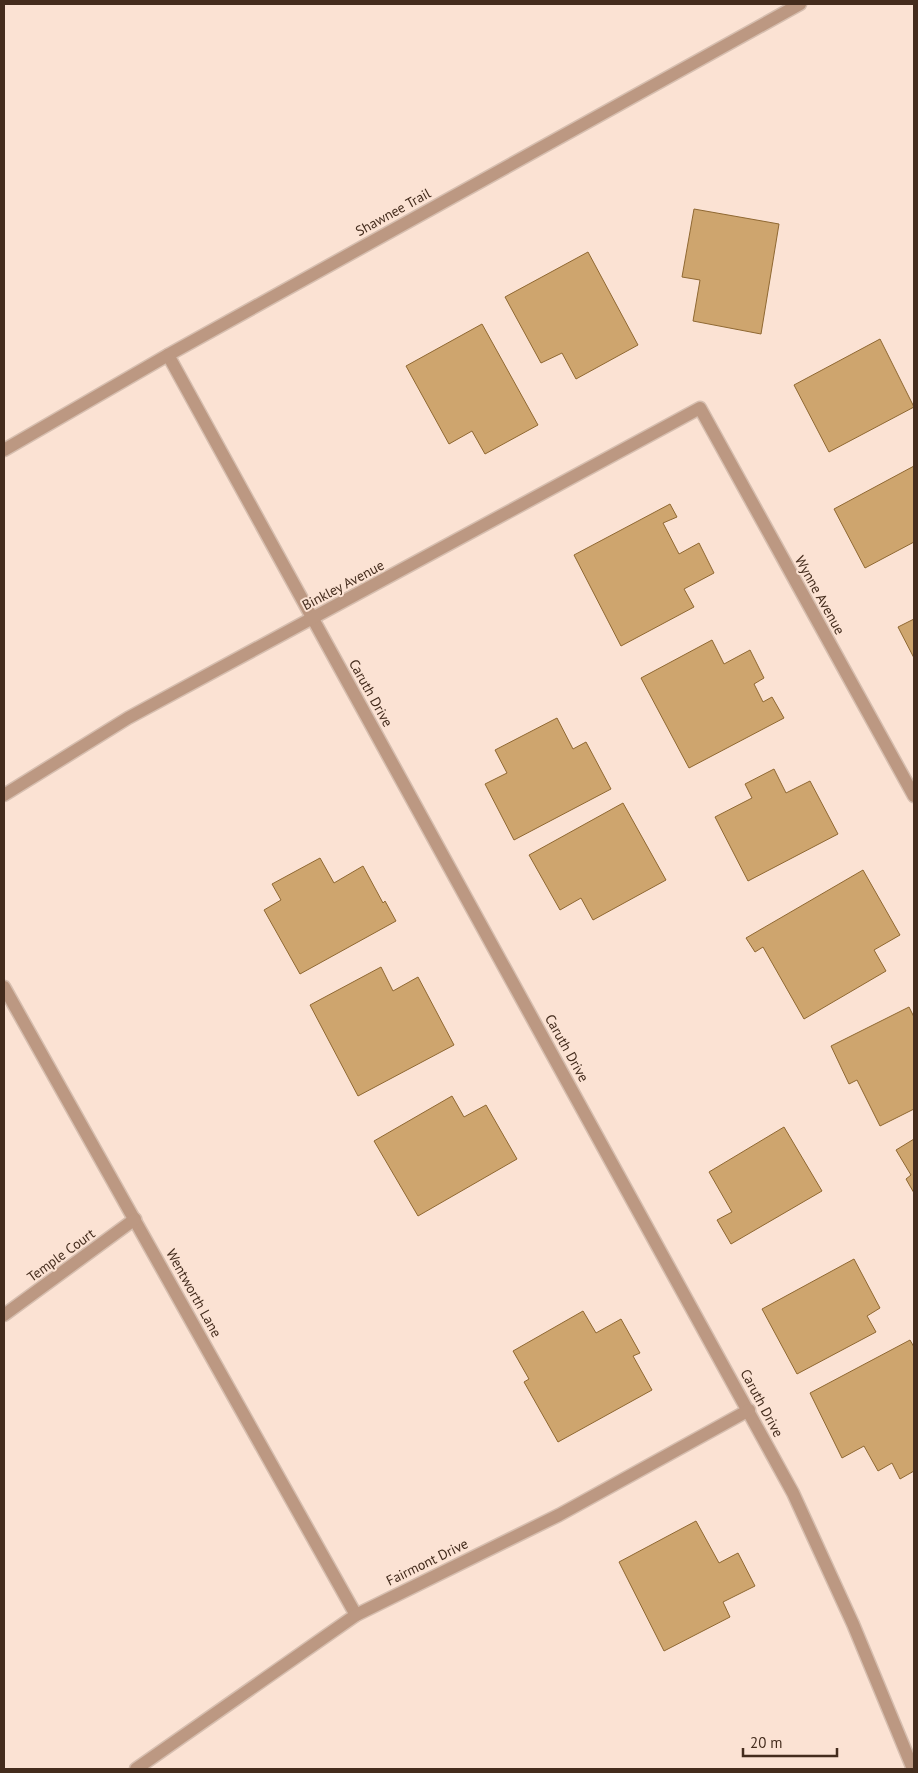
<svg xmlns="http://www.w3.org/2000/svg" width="918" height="1773" font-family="'PT Sans',sans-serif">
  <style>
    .building { fill: #cea56e; stroke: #8f6832 }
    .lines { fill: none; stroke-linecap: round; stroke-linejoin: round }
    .minor-casing { stroke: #d6beaf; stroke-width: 15 }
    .minor { stroke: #bc9882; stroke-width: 12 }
    .labels { text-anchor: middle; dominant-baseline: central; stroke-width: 4; stroke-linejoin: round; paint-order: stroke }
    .street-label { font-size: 14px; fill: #442c1d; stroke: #fbe2d3 }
  </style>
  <rect width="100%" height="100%" fill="#fbe2d3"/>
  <g class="building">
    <path d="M 694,209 L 779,224 L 761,334 L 693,321 L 700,280 L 682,277 Z"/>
    <path d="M 588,252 L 638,345 L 576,379 L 562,353 L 541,363 L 505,297 Z"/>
    <path d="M 482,324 L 538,425 L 485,454 L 472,431 L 449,444 L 406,366 Z"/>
    <path d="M 880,339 L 914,407 L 829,452 L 794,385 Z"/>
    <path d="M 914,466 L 914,542 L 865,568 L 834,509 Z"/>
    <path d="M 670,504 L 677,517 L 663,523 L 679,554 L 699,543 L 714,573 L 684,589 L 694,607 L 621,646 L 574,555 Z"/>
    <path d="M 914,619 L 914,658 L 898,627 Z"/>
    <path d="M 712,640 L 724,664 L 750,650 L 764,678 L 754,684 L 763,702 L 772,697 L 784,718 L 689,768 L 641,678 Z"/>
    <path d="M 557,718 L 573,749 L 586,742 L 611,789 L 514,840 L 485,784 L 507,773 L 495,750 Z"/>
    <path d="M 774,769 L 786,793 L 810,781 L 838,834 L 748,881 L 715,817 L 752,798 L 745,784 Z"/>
    <path d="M 623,803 L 666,880 L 593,920 L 581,898 L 560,910 L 529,855 Z"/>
    <path d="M 320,858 L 334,883 L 363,866 L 383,903 L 385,901 L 396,921 L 300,974 L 264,910 L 281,900 L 272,884 Z"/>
    <path d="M 863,870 L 900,935 L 874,950 L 886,971 L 804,1019 L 763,947 L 755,952 L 746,938 Z"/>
    <path d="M 381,967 L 393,991 L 418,977 L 454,1045 L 358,1096 L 310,1005 Z"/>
    <path d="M 909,1007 L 914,1017 L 914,1109 L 880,1126 L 857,1080 L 849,1084 L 831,1046 Z"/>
    <path d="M 452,1096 L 464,1117 L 486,1105 L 517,1159 L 418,1216 L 374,1141 Z"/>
    <path d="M 784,1127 L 822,1191 L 731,1244 L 717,1220 L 732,1212 L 709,1172 Z"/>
    <path d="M 914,1139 L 914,1193 L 906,1179 L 911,1175 L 896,1150 Z"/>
    <path d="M 854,1259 L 880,1308 L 867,1316 L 876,1332 L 797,1374 L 762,1309 Z"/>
    <path d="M 583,1311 L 596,1333 L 621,1319 L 640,1353 L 633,1356 L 652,1390 L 558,1442 L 524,1382 L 529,1379 L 513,1351 Z"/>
    <path d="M 910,1340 L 914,1347 L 914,1471 L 900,1479 L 892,1463 L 878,1471 L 864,1446 L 842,1458 L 810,1393 Z"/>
    <path d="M 696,1521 L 719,1563 L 738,1553 L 755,1586 L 723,1602 L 730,1617 L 664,1651 L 619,1562 Z"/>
  </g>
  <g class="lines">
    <defs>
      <g id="minor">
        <path d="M 168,355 L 793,1493 L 853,1624 L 913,1769"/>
        <path d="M 4,450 L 168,355 L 800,4"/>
        <path d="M 4,795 L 128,718 L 700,408 L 914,796"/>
        <path d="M 4,987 L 356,1615"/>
        <path d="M 4,1315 L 135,1219"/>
        <path d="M 136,1769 L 356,1615 L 559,1515 L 749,1410"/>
      </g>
    </defs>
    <use href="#minor" class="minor-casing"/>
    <use href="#minor" class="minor"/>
  </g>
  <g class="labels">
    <g class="street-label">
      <text transform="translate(393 212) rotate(-29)">Shawnee Trail</text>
      <text transform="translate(343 585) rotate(-28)">Binkley Avenue</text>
      <text transform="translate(820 595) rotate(61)">Wynne Avenue</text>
      <text transform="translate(371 693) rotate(61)">Caruth Drive</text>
      <text transform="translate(567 1048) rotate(61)">Caruth Drive</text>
      <text transform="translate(61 1255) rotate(-36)">Temple Court</text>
      <text transform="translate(194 1293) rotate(61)">Wentworth Lane</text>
      <text transform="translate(762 1403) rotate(62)">Caruth Drive</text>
      <text transform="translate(427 1562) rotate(-26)">Fairmont Drive</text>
    </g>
  </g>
  <rect width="918" height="1773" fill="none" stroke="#442c1d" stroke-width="10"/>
  <path d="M743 1748v8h94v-8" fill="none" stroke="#442c1d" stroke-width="2.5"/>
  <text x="750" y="1748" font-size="15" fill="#442c1d" stroke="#fbe2d3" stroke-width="4" paint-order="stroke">20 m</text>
</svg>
